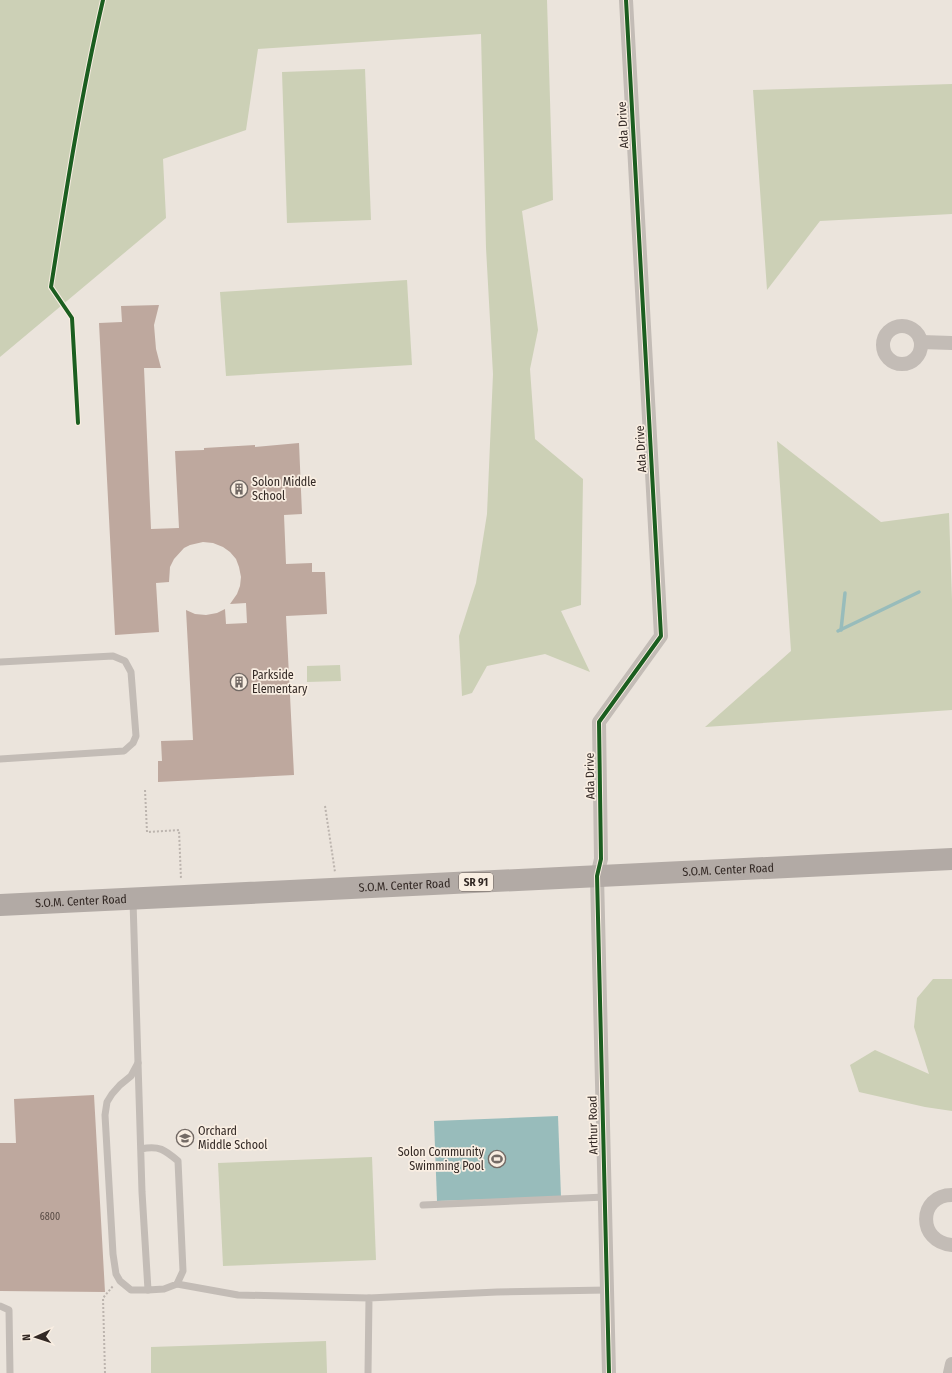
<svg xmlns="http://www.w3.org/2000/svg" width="952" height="1373" font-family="'Fira Sans Condensed',sans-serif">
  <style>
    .green { fill: #ccd0b6 }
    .water { fill: #98bcbb }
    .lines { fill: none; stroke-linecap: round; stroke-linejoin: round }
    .stream { stroke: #98bcbb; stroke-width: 3.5 }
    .building { fill: #bea89e }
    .path { stroke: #bcb4ae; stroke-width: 2; stroke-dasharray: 2 2; stroke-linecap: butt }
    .lane { stroke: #c3bcb6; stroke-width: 7 }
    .street { stroke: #c3bcb6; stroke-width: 14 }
    .primary { stroke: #b2aaa5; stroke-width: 22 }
    .cycleway-casing { stroke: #f9eee2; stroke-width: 6 }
    .cycleway { stroke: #1b5e20; stroke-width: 4 }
    .labels { text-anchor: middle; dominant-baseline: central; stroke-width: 3.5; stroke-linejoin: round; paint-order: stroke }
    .number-label { font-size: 10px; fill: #564943 }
    .shield { fill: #f9eee2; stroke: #6e645e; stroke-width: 1 }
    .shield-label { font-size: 11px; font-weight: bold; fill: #332925 }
    .street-label { font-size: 12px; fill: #332925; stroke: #f9eee2 }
    .poi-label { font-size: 12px; fill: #332925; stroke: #f9eee2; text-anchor: start }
  </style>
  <rect width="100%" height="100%" fill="#ebe4dc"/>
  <g class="green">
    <path d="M 0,0 L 547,0 L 553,200 L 522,211 L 538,330 L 530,369 L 535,439 L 583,479 L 581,605 L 561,611 L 590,672 L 545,654 L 487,666 L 472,693 L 462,696 L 459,636 L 476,583 L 487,514 L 493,374 L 486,248 L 481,34 L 258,49 L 246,130 L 163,159 L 166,218 L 0,357 Z"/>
    <path d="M 365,69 L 371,220 L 287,223 L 282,72 Z"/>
    <path d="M 952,84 L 952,214 L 820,221 L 767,290 L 753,90 Z"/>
    <path d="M 407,280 L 412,365 L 226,376 L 220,292 Z"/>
    <path d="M 777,441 L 881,522 L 949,513 L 952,600 L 952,710 L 705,727 L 791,651 Z"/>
    <path d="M 340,665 L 341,681 L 307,682 L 307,666 Z"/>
    <path d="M 933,979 L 952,979 L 952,1111 L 925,1107 L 859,1092 L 850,1065 L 875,1050 L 929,1074 L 914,1027 L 917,998 Z"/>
    <path d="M 372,1157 L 376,1260 L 223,1266 L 218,1163 Z"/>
    <path d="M 326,1341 L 327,1373 L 151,1373 L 151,1347 Z"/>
  </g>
  <path class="water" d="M 558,1116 L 561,1197 L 437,1201 L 434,1121 Z"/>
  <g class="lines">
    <g class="stream">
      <path d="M 841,630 L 845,593"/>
      <path d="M 838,631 L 919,592"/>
    </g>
  </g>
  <g class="building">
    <path d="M 159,305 L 154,325 L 156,349 L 161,368 L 144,368 L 151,529 L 179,528 L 175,451 L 204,450 L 204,448 L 255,445 L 255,447 L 299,443 L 302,514 L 284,515 L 286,564 L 312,563 L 312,572 L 325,572 L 327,614 L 286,616 L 294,775 L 158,782 L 158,761 L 162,761 L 161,741 L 193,740 L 186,610 L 195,614 L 206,615 L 217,613 L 225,609 L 226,624 L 247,623 L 246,603 L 230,604 L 237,594 L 240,586 L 241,577 L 239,567 L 236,559 L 230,552 L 223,547 L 213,543 L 203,542 L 190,545 L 184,548 L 174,559 L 170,567 L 169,582 L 156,583 L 159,632 L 115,635 L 99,323 L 122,322 L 121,306 Z"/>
    <path d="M 94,1095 L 105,1292 L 0,1291 L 0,1143 L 16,1143 L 14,1099 Z"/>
  </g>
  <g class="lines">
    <g class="path">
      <path d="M 145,790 L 147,832 L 179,830 L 181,879"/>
      <path d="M 325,806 L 335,872"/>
      <path d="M 105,1373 L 103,1298 L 113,1286"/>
    </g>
    <g class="lane">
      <path d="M 0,662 L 113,656 L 125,661 L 131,672 L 136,736 L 133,743 L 124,751 L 0,759"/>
      <path d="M 133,901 L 142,1192 L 148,1290 L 164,1289 L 177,1284 L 183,1271 L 178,1161 C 165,1150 159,1145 141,1149"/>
      <path d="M 138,1063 L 131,1076 L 120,1085 L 112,1094 L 107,1102 L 105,1115 L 113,1254 L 116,1274 L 120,1281 L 131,1290 L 148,1290"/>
      <path d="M 423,1205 L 605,1197"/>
      <path d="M 177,1284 L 238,1295 L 369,1298"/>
      <path d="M 0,1306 L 9,1310 L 10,1373"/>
      <path d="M 368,1373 L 369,1298 L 497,1292 L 607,1290"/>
    </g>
    <g class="street">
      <circle cx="902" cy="345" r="19"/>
      <path d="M 921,342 L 952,343"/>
      <path d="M 952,1195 C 918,1195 917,1242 952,1245"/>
      <path d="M 609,1373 L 597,876 L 601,859 L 599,722 L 661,636 L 626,0"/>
      <path d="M 950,1373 L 952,1364"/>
    </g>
    <path class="primary" id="s1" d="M 0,905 L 952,859"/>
    <defs>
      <g id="cycleway">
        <path d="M 78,423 L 72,318 L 51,287 C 66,191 81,95 103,0"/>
        <path d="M 609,1373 L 597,876 L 601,859 L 599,722 L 661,636 L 626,0"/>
      </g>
    </defs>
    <use href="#cycleway" class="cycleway-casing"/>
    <use href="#cycleway" class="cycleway"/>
  </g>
  <defs>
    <symbol id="building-ring" viewBox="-11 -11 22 22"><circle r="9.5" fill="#f9eee2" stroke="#736a65" stroke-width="1.5"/><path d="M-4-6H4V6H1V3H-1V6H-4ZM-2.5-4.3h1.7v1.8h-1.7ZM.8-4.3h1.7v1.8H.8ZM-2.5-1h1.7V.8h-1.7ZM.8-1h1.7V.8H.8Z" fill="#736a65"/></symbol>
    <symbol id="school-ring" viewBox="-11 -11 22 22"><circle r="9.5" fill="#f9eee2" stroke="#736a65" stroke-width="1.5"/><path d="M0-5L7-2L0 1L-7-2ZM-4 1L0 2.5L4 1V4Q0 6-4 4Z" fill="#736a65"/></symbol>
    <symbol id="stadium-ring" viewBox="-11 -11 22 22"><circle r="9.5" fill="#f9eee2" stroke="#736a65" stroke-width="1.5"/><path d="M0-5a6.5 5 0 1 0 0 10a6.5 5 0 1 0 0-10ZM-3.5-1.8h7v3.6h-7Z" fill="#736a65"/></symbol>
  </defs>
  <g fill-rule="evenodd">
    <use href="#building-ring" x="229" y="479" width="20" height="20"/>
    <use href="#building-ring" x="229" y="672" width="20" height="20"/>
    <use href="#school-ring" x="175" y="1128" width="20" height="20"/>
    <use href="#stadium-ring" x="487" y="1149" width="20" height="20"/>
  </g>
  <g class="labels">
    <g class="number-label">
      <text x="50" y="1217">6800</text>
    </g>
    <rect class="shield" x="459" y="873" width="34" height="18" rx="3"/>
    <g class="shield-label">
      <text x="476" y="882">SR 91</text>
    </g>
    <g class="street-label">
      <text transform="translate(623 125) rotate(-93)">Ada Drive</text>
      <text transform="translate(641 449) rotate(-93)">Ada Drive</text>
      <text transform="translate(590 776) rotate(-91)">Ada Drive</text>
      <text stroke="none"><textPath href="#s1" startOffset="729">S.O.M. Center Road</textPath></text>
      <text stroke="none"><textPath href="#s1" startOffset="405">S.O.M. Center Road</textPath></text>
      <text stroke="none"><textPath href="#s1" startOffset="81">S.O.M. Center Road</textPath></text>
      <text transform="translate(593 1125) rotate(-91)">Arthur Road</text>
    </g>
    <g class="poi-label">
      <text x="252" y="482">Solon Middle<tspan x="252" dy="14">School</tspan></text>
      <text x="252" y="675">Parkside<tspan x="252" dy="14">Elementary</tspan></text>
      <text x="198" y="1131">Orchard<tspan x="198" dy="14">Middle School</tspan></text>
      <text x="484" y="1152" text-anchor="end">Solon Community<tspan x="484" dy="14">Swimming Pool</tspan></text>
    </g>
  </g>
  <g transform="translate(36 1337) rotate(267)" stroke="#f9eee2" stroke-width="3" paint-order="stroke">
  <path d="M0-3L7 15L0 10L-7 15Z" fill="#332925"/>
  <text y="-6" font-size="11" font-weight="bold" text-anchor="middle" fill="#332925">N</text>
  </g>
</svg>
